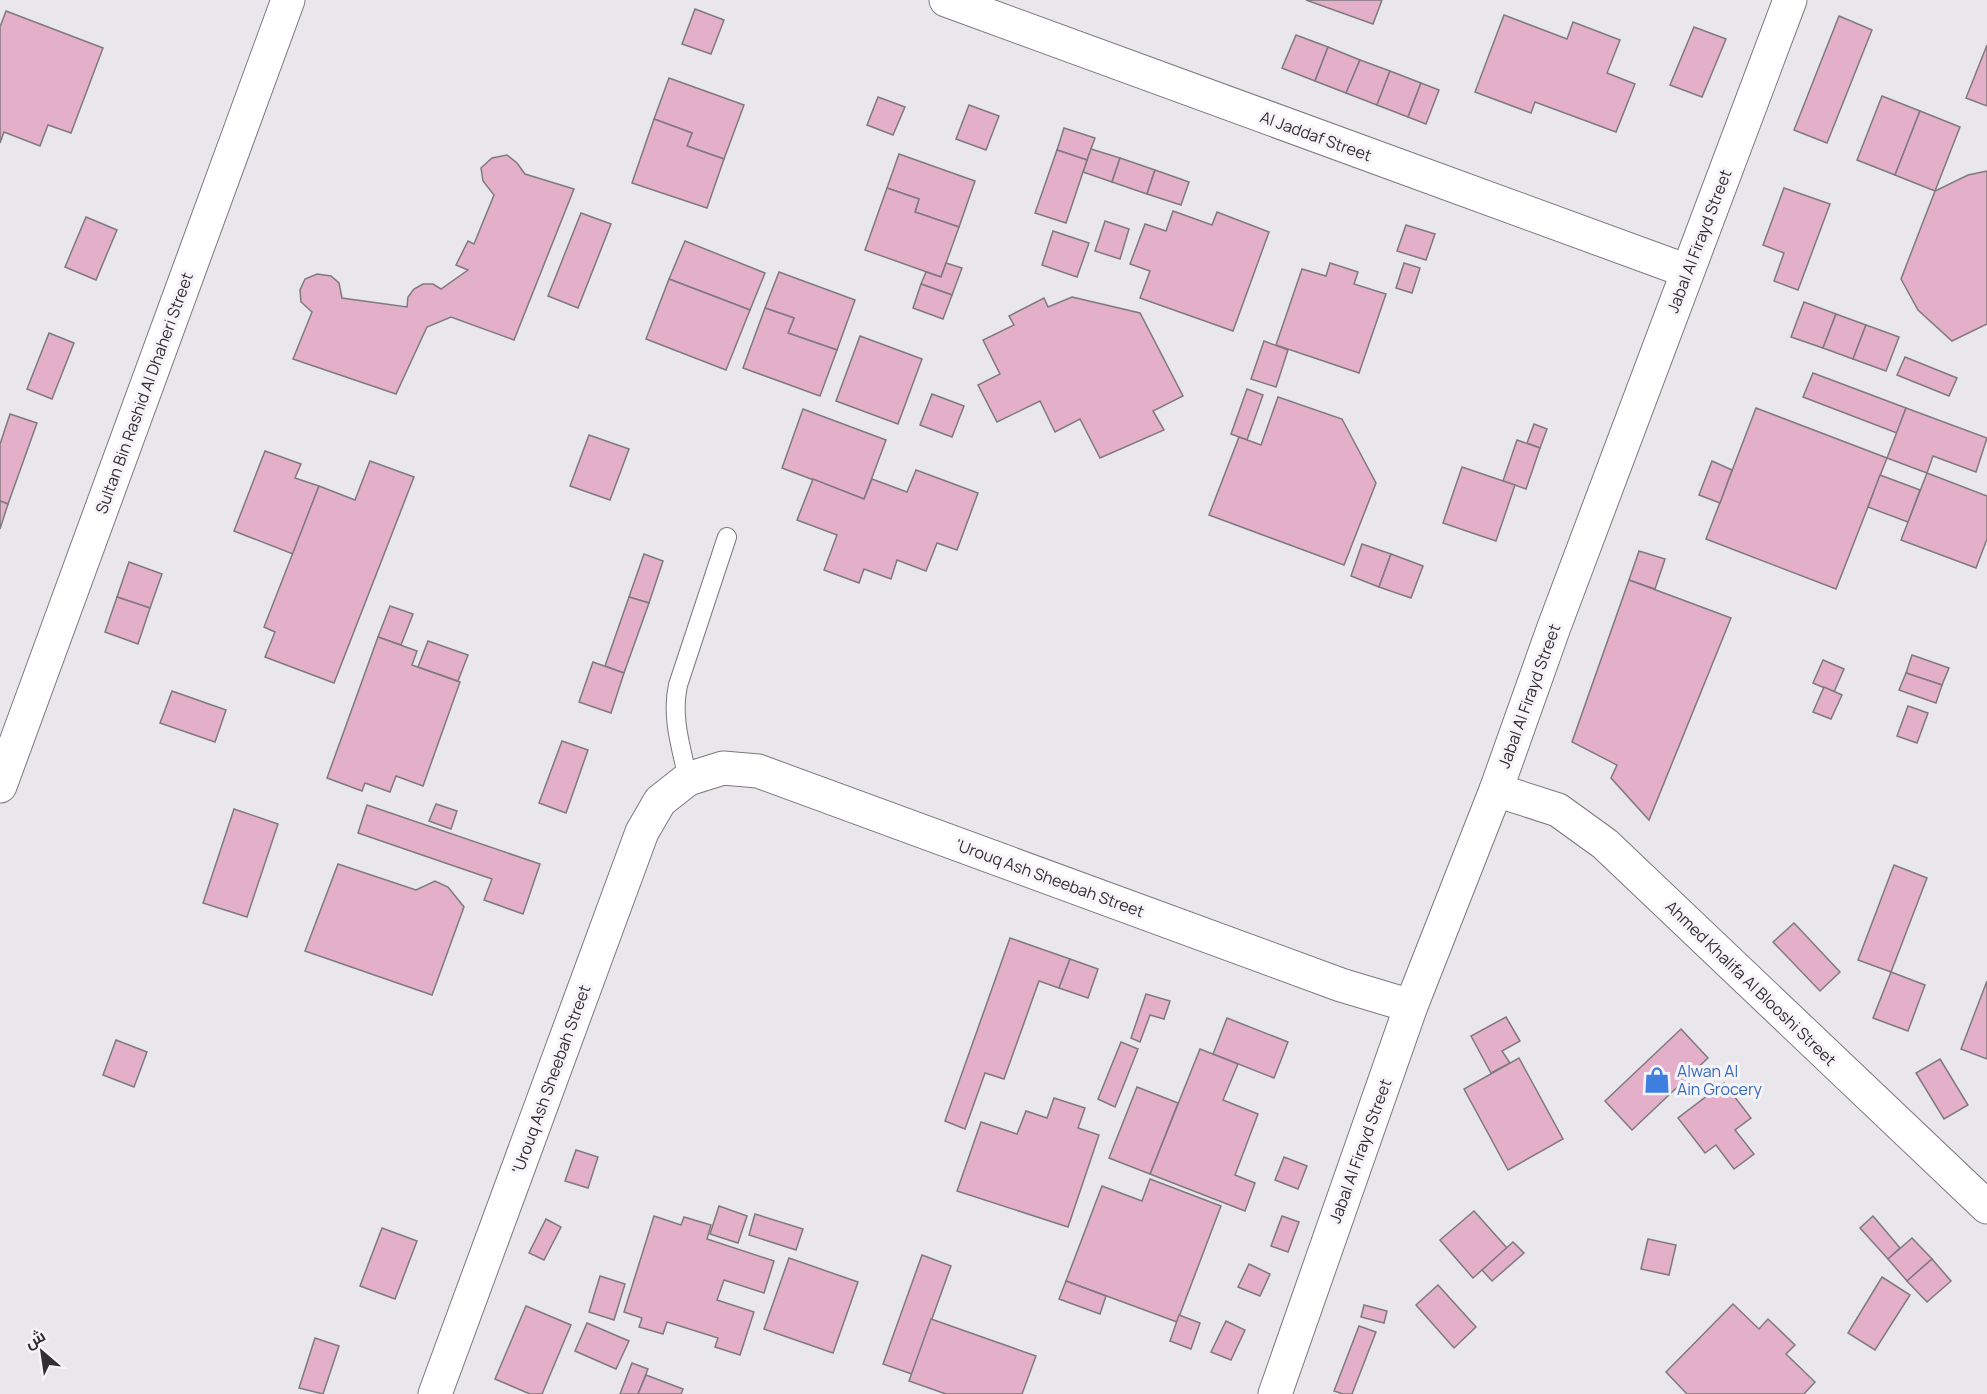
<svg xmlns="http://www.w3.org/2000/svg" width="1987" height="1394" font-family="Manrope,Cairo,sans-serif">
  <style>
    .building { fill: #e4afc9; stroke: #7f7a7d; stroke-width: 1.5 }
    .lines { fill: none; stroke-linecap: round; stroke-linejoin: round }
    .service-casing { stroke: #7b797d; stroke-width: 20 }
    .minor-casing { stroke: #7b797d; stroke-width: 35 }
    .service { stroke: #fff; stroke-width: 18 }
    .minor { stroke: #fff; stroke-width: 33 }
    .labels { text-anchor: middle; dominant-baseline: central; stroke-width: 6; stroke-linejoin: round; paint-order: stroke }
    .street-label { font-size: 16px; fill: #2f2e30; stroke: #f7f4f9 }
    .shop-label { font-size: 16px; fill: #366cbe; stroke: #f7f4f9; text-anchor: start }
  </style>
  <rect width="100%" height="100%" fill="#e9e7ec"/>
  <g class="building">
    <path d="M 1306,0 L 1382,0 L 1373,24 Z"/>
    <path d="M 695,9 L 724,20 L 711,54 L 682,44 Z"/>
    <path d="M 6,11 L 103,48 L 71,133 L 48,125 L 40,146 L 4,132 L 0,143 L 0,27 Z"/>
    <path d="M 1504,15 L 1567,39 L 1573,22 L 1620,40 L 1607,73 L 1635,84 L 1616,132 L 1535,102 L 1531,113 L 1475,92 Z"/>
    <path d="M 1839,16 L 1872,30 L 1827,143 L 1794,130 Z"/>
    <path d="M 1694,27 L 1726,39 L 1702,97 L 1670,85 Z"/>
    <path d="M 1296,35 L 1328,47 L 1315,81 L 1282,68 Z"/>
    <path d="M 1987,45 L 1987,106 L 1966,98 Z"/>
    <path d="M 1328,47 L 1360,60 L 1346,93 L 1315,81 Z"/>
    <path d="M 1360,60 L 1390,71 L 1377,105 L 1346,93 Z"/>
    <path d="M 1390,71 L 1421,83 L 1408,117 L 1377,105 Z"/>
    <path d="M 669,78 L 744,105 L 724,159 L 687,146 L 692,133 L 654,119 Z"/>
    <path d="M 1421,83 L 1439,90 L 1426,124 L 1408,117 Z"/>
    <path d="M 1882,96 L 1920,111 L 1895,175 L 1857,160 Z"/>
    <path d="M 878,97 L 905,107 L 893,135 L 867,125 Z"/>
    <path d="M 969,105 L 999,116 L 986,150 L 956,139 Z"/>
    <path d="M 1920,111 L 1960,127 L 1935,191 L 1895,175 Z"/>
    <path d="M 654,119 L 692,133 L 687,146 L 724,159 L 707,208 L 632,183 Z"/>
    <path d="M 1064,128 L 1095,138 L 1087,160 L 1057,150 Z"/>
    <path d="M 1091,149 L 1120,158 L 1112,182 L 1083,172 Z"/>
    <path d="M 1057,150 L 1087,160 L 1066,223 L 1035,213 Z"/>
    <path d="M 899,154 L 975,181 L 959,227 L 915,212 L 919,199 L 887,188 Z"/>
    <path d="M 507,155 L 517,163 L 525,174 L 574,189 L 514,340 L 451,317 L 427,327 L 396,394 L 293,359 L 312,312 L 301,302 L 300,290 L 305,279 L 317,274 L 331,276 L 339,283 L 342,298 L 407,307 L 408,297 L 414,289 L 423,284 L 433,284 L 441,289 L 468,270 L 456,265 L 468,241 L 474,244 L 494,195 L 483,181 L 481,168 L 492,158 Z"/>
    <path d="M 1120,158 L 1155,170 L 1147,194 L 1112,182 Z"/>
    <path d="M 1155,170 L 1189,182 L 1181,205 L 1147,194 Z"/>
    <path d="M 1987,171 L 1987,324 L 1952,341 L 1918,310 L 1901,279 L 1935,191 L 1968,175 Z"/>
    <path d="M 887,188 L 919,199 L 915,212 L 959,227 L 941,277 L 865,250 Z"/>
    <path d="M 1784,188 L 1830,204 L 1798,290 L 1774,281 L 1784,253 L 1763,245 Z"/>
    <path d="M 1173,211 L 1212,225 L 1217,212 L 1269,232 L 1233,331 L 1140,298 L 1150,271 L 1130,264 L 1145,224 L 1166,231 Z"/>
    <path d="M 581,213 L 611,224 L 578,308 L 548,296 Z"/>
    <path d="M 86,217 L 117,230 L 96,280 L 65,267 Z"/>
    <path d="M 1105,221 L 1129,229 L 1120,259 L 1095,251 Z"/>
    <path d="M 1406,225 L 1435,234 L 1426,260 L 1397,251 Z"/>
    <path d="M 1053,231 L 1089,243 L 1077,277 L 1042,265 Z"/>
    <path d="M 685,241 L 765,273 L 750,310 L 669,279 Z"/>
    <path d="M 946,263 L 962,268 L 952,295 L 921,284 L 926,272 L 941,277 Z"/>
    <path d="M 1330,263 L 1358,272 L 1354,284 L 1386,294 L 1359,373 L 1276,345 L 1302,269 L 1326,276 Z"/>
    <path d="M 1404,263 L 1420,268 L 1412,293 L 1396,288 Z"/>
    <path d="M 779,272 L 855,300 L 837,350 L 788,333 L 794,318 L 765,308 Z"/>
    <path d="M 669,279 L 750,310 L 726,370 L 646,339 Z"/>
    <path d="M 921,284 L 952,295 L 943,319 L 913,308 Z"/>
    <path d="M 1072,297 L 1140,313 L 1183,396 L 1153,411 L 1164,430 L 1100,458 L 1080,419 L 1055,432 L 1040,401 L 997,422 L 978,385 L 1000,374 L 983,340 L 1014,325 L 1009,316 L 1044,298 L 1048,307 Z"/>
    <path d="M 1804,302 L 1836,314 L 1823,348 L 1791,337 Z"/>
    <path d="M 765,308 L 794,318 L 788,333 L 837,350 L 820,396 L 743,368 Z"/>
    <path d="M 1836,314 L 1866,325 L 1853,359 L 1823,348 Z"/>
    <path d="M 1866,325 L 1899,337 L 1886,371 L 1853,359 Z"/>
    <path d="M 49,333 L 74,343 L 52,399 L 27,389 Z"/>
    <path d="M 860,336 L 922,359 L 898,424 L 836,401 Z"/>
    <path d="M 1264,341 L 1288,350 L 1276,387 L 1251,379 Z"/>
    <path d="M 1905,357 L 1957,378 L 1949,396 L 1897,375 Z"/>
    <path d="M 1813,373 L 1906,408 L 1897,433 L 1803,397 Z"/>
    <path d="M 1247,389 L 1263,395 L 1247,440 L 1231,434 Z"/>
    <path d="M 932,394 L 964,406 L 952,437 L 920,425 Z"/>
    <path d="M 1278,397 L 1342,419 L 1376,483 L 1344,565 L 1209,515 L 1239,437 L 1261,445 Z"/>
    <path d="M 1756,408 L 1887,458 L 1836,589 L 1706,539 Z"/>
    <path d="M 1906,408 L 1987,438 L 1976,472 L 1933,456 L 1927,473 L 1887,458 Z"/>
    <path d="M 803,409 L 886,440 L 864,499 L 782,468 Z"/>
    <path d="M 10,414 L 37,423 L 8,504 L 0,501 L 0,444 Z"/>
    <path d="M 1534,424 L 1547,429 L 1540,448 L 1527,443 Z"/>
    <path d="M 589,435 L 629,449 L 610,500 L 570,486 Z"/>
    <path d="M 1517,440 L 1540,448 L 1526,489 L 1503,481 Z"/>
    <path d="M 265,451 L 301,464 L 295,478 L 319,486 L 293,554 L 234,531 Z"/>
    <path d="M 370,461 L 414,477 L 334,683 L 265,657 L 275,632 L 264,627 L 319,486 L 355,500 Z"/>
    <path d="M 1712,461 L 1732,470 L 1720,503 L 1699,495 Z"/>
    <path d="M 1462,467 L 1515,485 L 1496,541 L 1443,523 Z"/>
    <path d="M 916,470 L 978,493 L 957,550 L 937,543 L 926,571 L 897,560 L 891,579 L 864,569 L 859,583 L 824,570 L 837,535 L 797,520 L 813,479 L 864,499 L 872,479 L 907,492 Z"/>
    <path d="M 1927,473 L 1987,496 L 1987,539 L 1976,568 L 1901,540 Z"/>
    <path d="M 1880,475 L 1920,490 L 1908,522 L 1868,507 Z"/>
    <path d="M 0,501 L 8,504 L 0,529 Z"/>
    <path d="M 1362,544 L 1391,554 L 1379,587 L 1351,576 Z"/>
    <path d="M 1639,551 L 1665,559 L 1655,589 L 1629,580 Z"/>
    <path d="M 644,554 L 663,561 L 649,603 L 629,597 Z"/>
    <path d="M 1391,554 L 1423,566 L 1411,598 L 1379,587 Z"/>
    <path d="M 129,562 L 162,574 L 150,608 L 117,597 Z"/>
    <path d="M 1629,580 L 1731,618 L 1649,820 L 1611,778 L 1617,765 L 1572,742 Z"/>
    <path d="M 117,597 L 150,608 L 138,644 L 105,632 Z"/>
    <path d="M 629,597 L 649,603 L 624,673 L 605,666 Z"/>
    <path d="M 390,606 L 413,614 L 401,645 L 378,637 Z"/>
    <path d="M 378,637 L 417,651 L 412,665 L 460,682 L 423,786 L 396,776 L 390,792 L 365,783 L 362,791 L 327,778 Z"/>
    <path d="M 428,641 L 468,655 L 458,681 L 418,667 Z"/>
    <path d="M 1912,655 L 1949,668 L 1942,685 L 1906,673 Z"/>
    <path d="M 1823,660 L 1844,669 L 1834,692 L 1813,683 Z"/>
    <path d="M 593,662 L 624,673 L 611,713 L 579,702 Z"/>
    <path d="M 1906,673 L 1942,685 L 1936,703 L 1899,690 Z"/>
    <path d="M 1824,687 L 1842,695 L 1831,719 L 1813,712 Z"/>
    <path d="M 172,691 L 226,710 L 215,742 L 160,723 Z"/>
    <path d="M 1908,706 L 1928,713 L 1917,743 L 1897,736 Z"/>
    <path d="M 562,741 L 588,750 L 566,813 L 539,803 Z"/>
    <path d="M 436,804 L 457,811 L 451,829 L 429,821 Z"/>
    <path d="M 367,805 L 540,864 L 523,914 L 484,900 L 492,879 L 358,833 Z"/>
    <path d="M 234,809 L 278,824 L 247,917 L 203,903 Z"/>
    <path d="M 338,864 L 416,890 L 435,881 L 448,887 L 464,907 L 432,995 L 305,951 Z"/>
    <path d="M 1894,865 L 1927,878 L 1891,972 L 1858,960 Z"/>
    <path d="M 1794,923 L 1840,972 L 1820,991 L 1773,942 Z"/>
    <path d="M 1010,938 L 1070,959 L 1059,988 L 1039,981 L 1004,1079 L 985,1073 L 965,1129 L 945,1121 Z"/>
    <path d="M 1070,959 L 1098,969 L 1088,998 L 1059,988 Z"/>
    <path d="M 1891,972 L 1925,985 L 1908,1031 L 1873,1018 Z"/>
    <path d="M 1987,981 L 1987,1059 L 1961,1049 Z"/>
    <path d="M 1146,994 L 1170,1001 L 1164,1019 L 1150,1015 L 1140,1042 L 1131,1038 Z"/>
    <path d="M 1506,1017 L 1520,1041 L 1502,1051 L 1510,1063 L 1491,1073 L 1471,1036 Z"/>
    <path d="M 1227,1018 L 1288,1042 L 1274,1078 L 1213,1054 Z"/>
    <path d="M 1681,1029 L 1708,1058 L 1632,1130 L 1605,1101 Z"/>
    <path d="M 116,1040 L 147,1052 L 134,1087 L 103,1075 Z"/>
    <path d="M 1121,1042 L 1138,1049 L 1115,1107 L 1098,1099 Z"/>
    <path d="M 1200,1049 L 1238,1064 L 1223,1100 L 1258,1114 L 1235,1175 L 1255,1183 L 1245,1211 L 1150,1174 Z"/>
    <path d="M 1519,1058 L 1563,1139 L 1508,1170 L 1464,1089 Z"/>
    <path d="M 1940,1059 L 1968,1105 L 1944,1119 L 1916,1073 Z"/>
    <path d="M 1724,1083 L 1751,1118 L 1735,1130 L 1754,1154 L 1734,1169 L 1716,1145 L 1705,1153 L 1678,1118 Z"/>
    <path d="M 1137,1087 L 1178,1103 L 1150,1174 L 1109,1158 Z"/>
    <path d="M 1054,1098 L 1085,1108 L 1078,1128 L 1099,1135 L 1068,1227 L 957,1191 L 981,1122 L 1017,1134 L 1026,1111 L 1047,1118 Z"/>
    <path d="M 576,1150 L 598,1157 L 588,1188 L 565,1181 Z"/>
    <path d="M 1284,1157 L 1307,1166 L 1298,1189 L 1275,1180 Z"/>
    <path d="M 1150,1179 L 1221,1206 L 1177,1322 L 1066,1281 L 1102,1186 L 1142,1201 Z"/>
    <path d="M 719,1206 L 747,1216 L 738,1243 L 710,1234 Z"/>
    <path d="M 1474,1211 L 1507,1248 L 1473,1278 L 1440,1240 Z"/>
    <path d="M 755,1214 L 803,1229 L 796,1250 L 749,1235 Z"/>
    <path d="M 654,1216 L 681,1225 L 684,1217 L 711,1225 L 707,1239 L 774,1261 L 764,1293 L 724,1280 L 717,1300 L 754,1312 L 740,1355 L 715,1347 L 718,1338 L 667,1322 L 663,1334 L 639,1327 L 642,1318 L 624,1312 Z"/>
    <path d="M 1282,1216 L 1299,1222 L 1288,1252 L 1271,1246 Z"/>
    <path d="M 1873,1216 L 1900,1248 L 1888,1259 L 1860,1228 Z"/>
    <path d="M 546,1219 L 561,1227 L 544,1260 L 529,1253 Z"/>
    <path d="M 382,1228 L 417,1241 L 395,1299 L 360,1286 Z"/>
    <path d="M 1912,1238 L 1932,1259 L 1907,1281 L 1888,1259 Z"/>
    <path d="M 1648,1239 L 1676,1245 L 1669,1275 L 1641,1269 Z"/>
    <path d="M 1513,1242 L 1524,1253 L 1492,1281 L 1482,1270 Z"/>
    <path d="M 922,1255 L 951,1266 L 912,1374 L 883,1364 Z"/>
    <path d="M 789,1258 L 858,1282 L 833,1353 L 764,1329 Z"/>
    <path d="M 1932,1259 L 1951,1281 L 1927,1302 L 1907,1281 Z"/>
    <path d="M 1249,1264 L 1270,1274 L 1260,1296 L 1238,1287 Z"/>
    <path d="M 600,1276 L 625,1284 L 614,1320 L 589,1312 Z"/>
    <path d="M 1882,1277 L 1910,1295 L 1875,1350 L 1848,1333 Z"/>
    <path d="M 1066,1281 L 1106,1296 L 1100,1314 L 1059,1299 Z"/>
    <path d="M 1438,1285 L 1476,1327 L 1454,1348 L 1416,1305 Z"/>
    <path d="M 1733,1304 L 1759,1329 L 1768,1319 L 1795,1345 L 1786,1354 L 1815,1382 L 1804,1394 L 1687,1394 L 1666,1372 Z"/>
    <path d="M 1364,1305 L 1387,1311 L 1384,1323 L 1361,1317 Z"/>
    <path d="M 526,1306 L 571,1325 L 542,1394 L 530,1394 L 495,1379 Z"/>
    <path d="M 1179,1315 L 1200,1323 L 1191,1349 L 1170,1341 Z"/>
    <path d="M 931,1319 L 1036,1356 L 1022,1394 L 946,1394 L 909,1381 Z"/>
    <path d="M 1226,1321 L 1245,1330 L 1231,1360 L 1211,1352 Z"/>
    <path d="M 587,1323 L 629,1341 L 616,1369 L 575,1351 Z"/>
    <path d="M 1359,1326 L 1376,1332 L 1352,1394 L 1343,1394 L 1334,1391 Z"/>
    <path d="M 315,1338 L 339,1346 L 323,1394 L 299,1388 Z"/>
    <path d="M 632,1363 L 648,1369 L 638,1394 L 620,1394 Z"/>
    <path d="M 646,1375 L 683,1389 L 681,1394 L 638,1394 Z"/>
  </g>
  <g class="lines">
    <defs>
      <path id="service" d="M 688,779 C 681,747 671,717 678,685 L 727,537"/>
      <g id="minor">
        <path d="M 946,0 L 1687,271"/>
        <path d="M 0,786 L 288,0"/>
        <path d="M 1496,790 L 1558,810 L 1605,844 L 1987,1207"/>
        <path d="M 435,1394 L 642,832 L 660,801 L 688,779 L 723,768 L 758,771 L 1341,985 L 1411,1006"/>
        <path d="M 1275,1394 L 1411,1006 L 1496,790 L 1554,627 L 1790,0"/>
      </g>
    </defs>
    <use href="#service" class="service-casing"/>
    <use href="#minor" class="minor-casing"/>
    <use href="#service" class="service"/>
    <use href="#minor" class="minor"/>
  </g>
  <defs>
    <symbol id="shop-bare" viewBox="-9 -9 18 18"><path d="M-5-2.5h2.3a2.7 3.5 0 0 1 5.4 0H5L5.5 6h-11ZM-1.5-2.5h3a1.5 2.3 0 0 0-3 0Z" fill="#3f7fe0" stroke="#f7f4f9" stroke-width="2.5" paint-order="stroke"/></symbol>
  </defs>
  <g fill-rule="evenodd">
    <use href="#shop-bare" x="1638" y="1061" width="38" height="38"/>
  </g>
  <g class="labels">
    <g class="street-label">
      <text transform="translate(1316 136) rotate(20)">Al Jaddaf Street</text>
      <text transform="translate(1699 241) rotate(-69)">Jabal Al Firayd Street</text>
      <text transform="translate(144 393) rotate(-70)">Sultan Bin Rashid Al Dhaheri Street</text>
      <text transform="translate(1529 696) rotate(-70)">Jabal Al Firayd Street</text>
      <text transform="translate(1050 878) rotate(20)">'Urouq Ash Sheebah Street</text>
      <text transform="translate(1751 983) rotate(44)">Ahmed Khalifa Al Blooshi Street</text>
      <text transform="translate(551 1079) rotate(-70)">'Urouq Ash Sheebah Street</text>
      <text transform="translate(1360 1151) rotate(-70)">Jabal Al Firayd Street</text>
    </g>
    <g class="shop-label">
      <text x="1677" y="1071">Alwan Al<tspan x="1677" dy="18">Ain Grocery</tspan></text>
    </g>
  </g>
  <g transform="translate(42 1352) rotate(331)" stroke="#f7f4f9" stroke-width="4.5" paint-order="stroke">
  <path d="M0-4.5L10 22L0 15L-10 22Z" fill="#2f2e30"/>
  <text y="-9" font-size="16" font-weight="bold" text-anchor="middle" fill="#2f2e30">ش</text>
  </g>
</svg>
